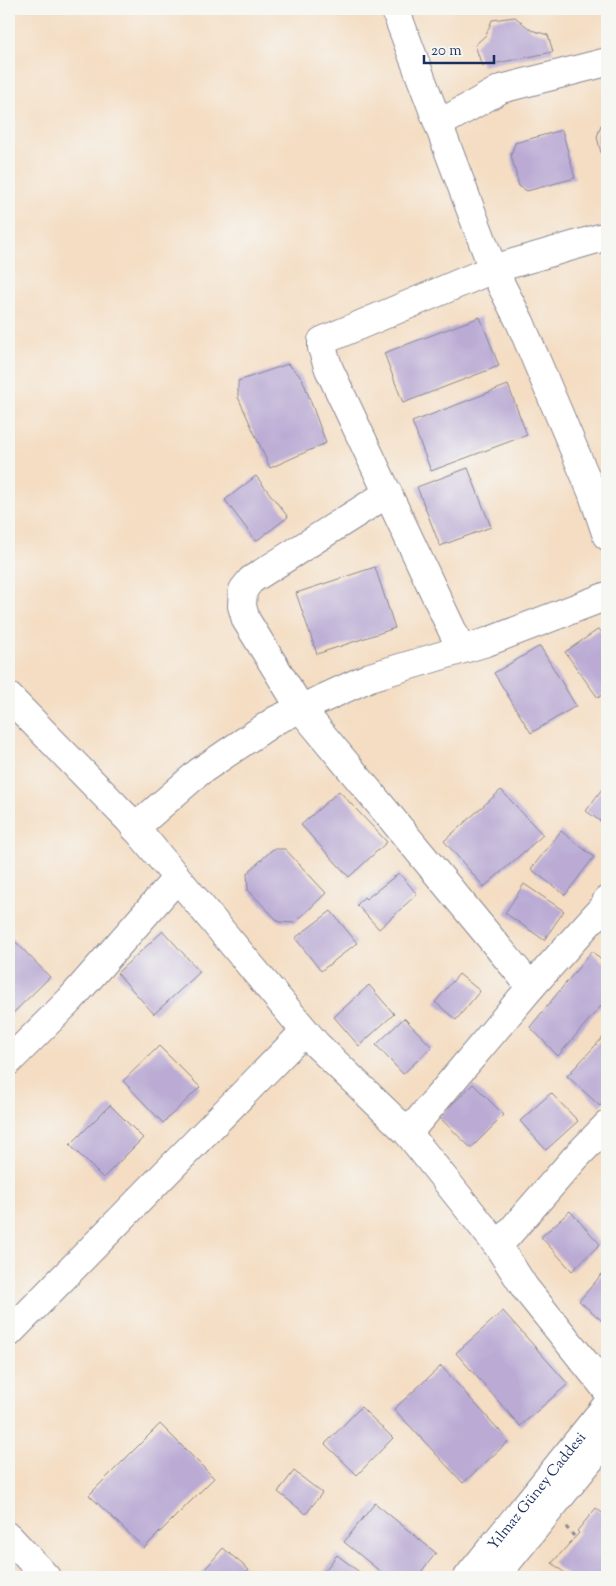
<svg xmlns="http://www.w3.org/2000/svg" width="616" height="1586" font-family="'Sorts Mill Goudy',serif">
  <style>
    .building { fill: #baaad4 }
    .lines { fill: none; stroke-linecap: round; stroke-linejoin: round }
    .minor-casing { stroke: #888690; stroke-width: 30 }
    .path { stroke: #888690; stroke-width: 3; stroke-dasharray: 4 4; stroke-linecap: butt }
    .minor { stroke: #fff; stroke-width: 28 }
    .labels { text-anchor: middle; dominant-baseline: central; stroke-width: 4.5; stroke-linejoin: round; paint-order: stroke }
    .street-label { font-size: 15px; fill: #1b2f5e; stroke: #f6f6f2 }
  </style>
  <rect width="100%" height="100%" fill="#f6f6f2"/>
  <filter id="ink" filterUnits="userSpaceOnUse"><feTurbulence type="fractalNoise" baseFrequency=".02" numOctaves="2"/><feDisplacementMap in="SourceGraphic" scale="10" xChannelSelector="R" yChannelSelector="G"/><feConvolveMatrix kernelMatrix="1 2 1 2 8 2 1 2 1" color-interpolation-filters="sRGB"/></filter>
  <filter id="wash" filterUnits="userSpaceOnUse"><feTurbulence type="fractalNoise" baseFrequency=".0096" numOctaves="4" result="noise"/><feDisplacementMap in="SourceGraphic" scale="20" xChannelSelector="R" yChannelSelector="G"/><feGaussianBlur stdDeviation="1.12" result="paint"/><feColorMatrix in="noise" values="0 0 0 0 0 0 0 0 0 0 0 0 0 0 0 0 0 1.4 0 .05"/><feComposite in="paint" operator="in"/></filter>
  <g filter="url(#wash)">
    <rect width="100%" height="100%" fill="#f4ddc2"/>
    <g id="blocks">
      <g class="building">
        <path d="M 515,17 L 531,30 L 548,35 L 553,52 L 482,66 L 475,45 L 486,35 L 492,20 Z"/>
        <path d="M 607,123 L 607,169 L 605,168 L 597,137 L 601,125 Z"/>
        <path d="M 562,130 L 575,178 L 527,191 L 519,186 L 511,155 L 515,143 Z"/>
        <path d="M 480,317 L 499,366 L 403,403 L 384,353 Z"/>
        <path d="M 288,364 L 302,378 L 326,443 L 270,468 L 238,397 L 238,381 Z"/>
        <path d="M 508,385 L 527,435 L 431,471 L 412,422 Z"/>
        <path d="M 468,468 L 491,527 L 440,546 L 417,487 Z"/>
        <path d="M 256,476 L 288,517 L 256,541 L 225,500 Z"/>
        <path d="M 375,567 L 395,628 L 317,654 L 296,593 Z"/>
        <path d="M 599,629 L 603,634 L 607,631 L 607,691 L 598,698 L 565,652 Z"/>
        <path d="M 540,646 L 576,706 L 531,733 L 494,673 Z"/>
        <path d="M 607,782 L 607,826 L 586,811 Z"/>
        <path d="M 501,790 L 543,835 L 484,887 L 444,841 Z"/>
        <path d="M 339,791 L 387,842 L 349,877 L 301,825 Z"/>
        <path d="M 561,831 L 594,857 L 565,895 L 531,869 Z"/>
        <path d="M 273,849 L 285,849 L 326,893 L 295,923 L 279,922 L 248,890 L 247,873 Z"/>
        <path d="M 399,873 L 417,894 L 379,929 L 357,905 L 364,897 L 366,899 Z"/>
        <path d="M 524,884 L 564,911 L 544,940 L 505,913 Z"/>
        <path d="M 331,911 L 357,943 L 321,971 L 295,938 Z"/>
        <path d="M 163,931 L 200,972 L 154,1014 L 117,973 Z"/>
        <path d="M 9,935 L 50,977 L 9,1017 Z"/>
        <path d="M 592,951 L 607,966 L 607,999 L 558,1056 L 530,1027 Z"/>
        <path d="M 459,974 L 480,991 L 456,1020 L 435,1002 Z"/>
        <path d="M 369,985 L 394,1014 L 359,1046 L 334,1017 Z"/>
        <path d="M 404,1018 L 432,1047 L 403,1074 L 376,1045 Z"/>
        <path d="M 607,1033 L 607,1098 L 600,1106 L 567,1076 Z"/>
        <path d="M 159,1046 L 200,1087 L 163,1123 L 123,1081 Z"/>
        <path d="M 473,1084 L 504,1115 L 471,1148 L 439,1117 Z"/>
        <path d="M 551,1093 L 578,1121 L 546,1150 L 520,1121 Z"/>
        <path d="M 110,1105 L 143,1138 L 103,1178 L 70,1145 Z"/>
        <path d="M 570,1211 L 600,1244 L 572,1271 L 541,1237 Z"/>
        <path d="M 607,1268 L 607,1325 L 579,1301 Z"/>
        <path d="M 503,1311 L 568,1384 L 520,1426 L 456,1353 Z"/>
        <path d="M 441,1366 L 509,1441 L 463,1483 L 394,1409 Z"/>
        <path d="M 361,1407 L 393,1438 L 357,1475 L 325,1444 Z"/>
        <path d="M 160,1424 L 214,1478 L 144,1548 L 89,1495 Z"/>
        <path d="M 294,1471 L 322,1493 L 306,1514 L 278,1492 Z"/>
        <path d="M 375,1503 L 436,1553 L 417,1577 L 387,1577 L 344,1542 Z"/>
        <path d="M 596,1508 L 607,1517 L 607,1577 L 570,1577 L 552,1563 L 579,1533 L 577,1531 Z"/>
        <path d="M 223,1548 L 249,1570 L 242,1577 L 203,1577 L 200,1575 Z"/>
        <path d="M 337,1555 L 366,1577 L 320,1577 Z"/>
      </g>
    </g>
  </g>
  <g filter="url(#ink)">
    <use href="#blocks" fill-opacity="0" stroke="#888690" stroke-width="1"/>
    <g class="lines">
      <defs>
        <g id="minor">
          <path d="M 395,9 L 493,269 L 520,322 L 592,492 L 607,536"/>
          <path d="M 439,124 L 501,89 L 607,62"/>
          <path d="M 388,493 L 251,580 L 243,590 L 242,606 L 246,620 L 301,709 L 531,987"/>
          <path d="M 461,649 L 329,369 L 322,348 L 322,341 L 493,269 L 607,236"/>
          <path d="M 9,697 L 129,820 L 316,1044 L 408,1133 L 498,1246 L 525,1288 L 607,1390"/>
          <path d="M 135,828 L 199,772 L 276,720 L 370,677 L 487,642 L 607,596"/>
          <path d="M 9,1061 L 70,1000 L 177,878"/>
          <path d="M 408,1133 L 531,987 L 604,906 L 607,900"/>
          <path d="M 498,1246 L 575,1158 L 607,1125"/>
          <path d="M 9,1333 L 305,1031"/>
          <path d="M 9,1537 L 46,1577"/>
          <path id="s1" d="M 468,1577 L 607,1405"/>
          <path d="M 495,1577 L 607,1439"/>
        </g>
      </defs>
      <use href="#minor" class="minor-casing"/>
      <path class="path" d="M 566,1527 L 575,1537"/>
      <use href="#minor" class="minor"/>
    </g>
  </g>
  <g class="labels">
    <g class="street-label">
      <text stroke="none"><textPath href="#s1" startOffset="110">Yılmaz Güney Caddesi</textPath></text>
    </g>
  </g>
  <rect width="616" height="1586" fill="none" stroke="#f6f6f2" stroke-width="30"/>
  <path d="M424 55v8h70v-8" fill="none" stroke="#1b2f5e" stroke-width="2.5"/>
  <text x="431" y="55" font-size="15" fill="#1b2f5e" stroke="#f6f6f2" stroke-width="4" paint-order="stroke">20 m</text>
</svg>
